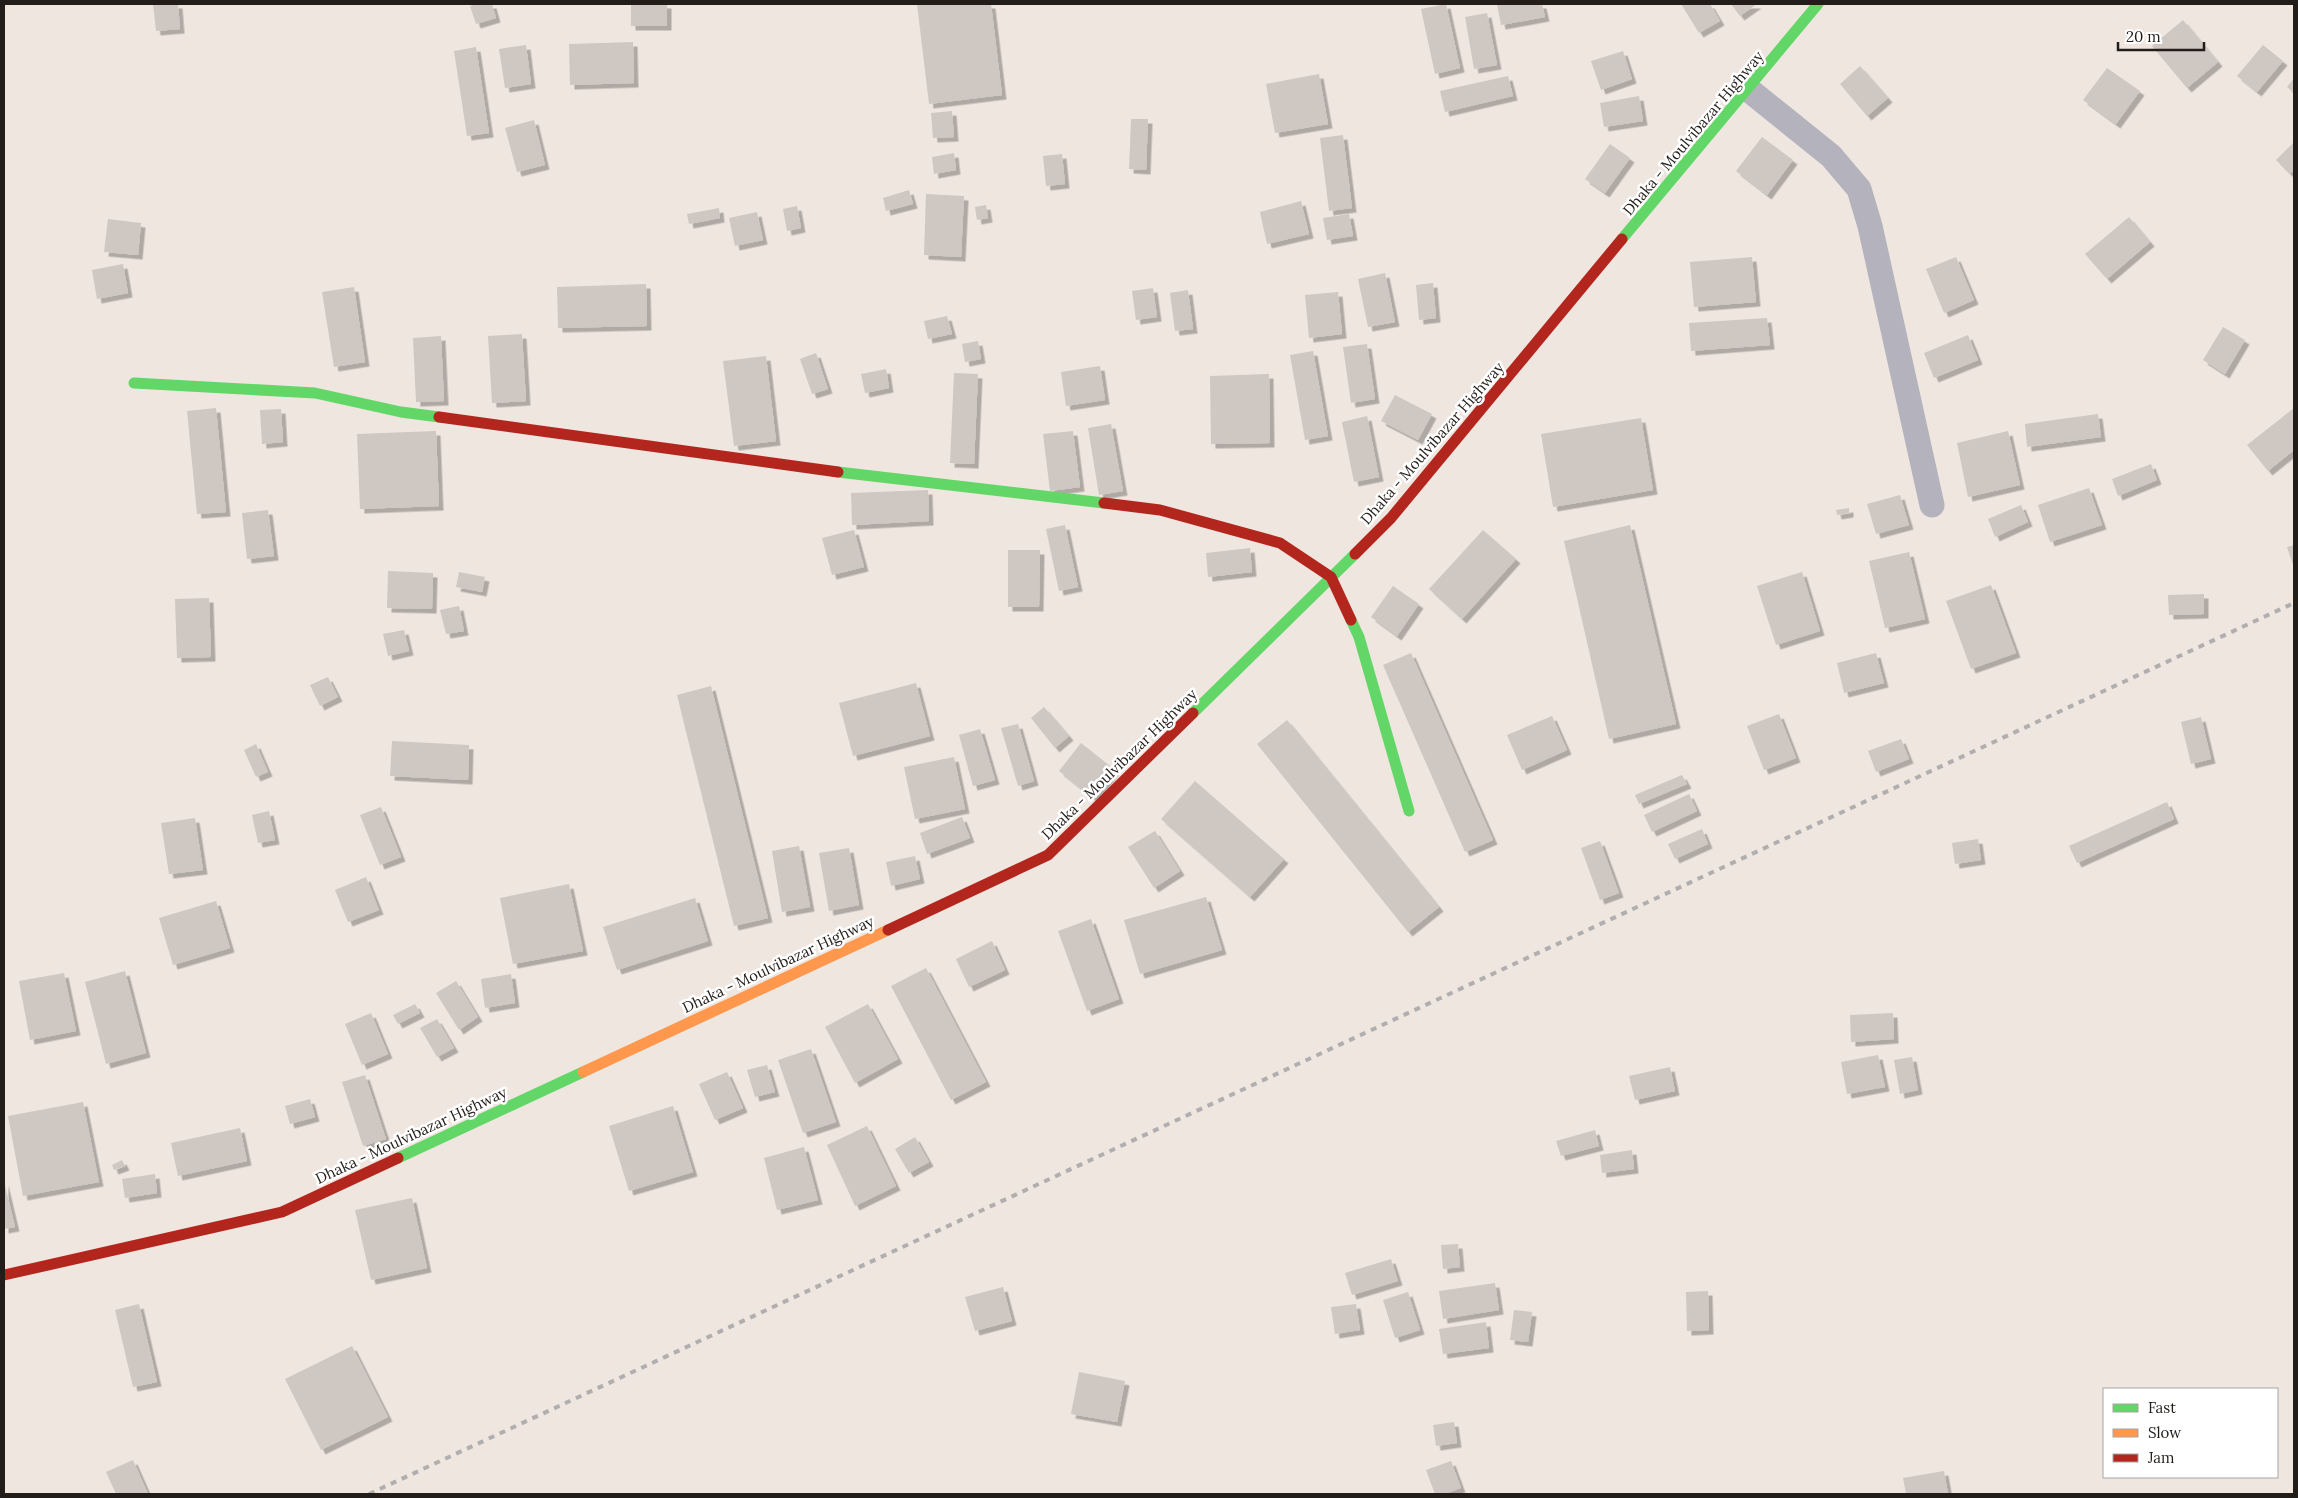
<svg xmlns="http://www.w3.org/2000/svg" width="2298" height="1498" font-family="Lora,serif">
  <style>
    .building { fill: #cec7c2; filter: url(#shadow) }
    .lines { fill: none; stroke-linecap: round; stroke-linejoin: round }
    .street { stroke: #b4b3bd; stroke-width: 25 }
    .fast { stroke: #63d668; stroke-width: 11 }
    .slow { stroke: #ff974d; stroke-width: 11 }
    .jam { stroke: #b3261e; stroke-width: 11 }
    .rail { stroke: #b1aeb0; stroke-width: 4; stroke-dasharray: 6 6; stroke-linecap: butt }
    .labels { text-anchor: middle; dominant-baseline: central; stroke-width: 5; stroke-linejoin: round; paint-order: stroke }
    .street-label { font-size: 15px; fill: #221d19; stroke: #fff }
  </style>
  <defs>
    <filter id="shadow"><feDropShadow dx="4.5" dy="4.5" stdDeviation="0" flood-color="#0004"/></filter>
  </defs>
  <rect width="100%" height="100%" fill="#efe6e0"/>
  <g class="building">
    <path d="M 153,4 L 178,4 L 180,29 L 156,31 Z"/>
    <path d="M 477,4 L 492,4 L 496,18 L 476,24 L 470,6 Z"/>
    <rect x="631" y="4" width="36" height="22"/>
    <path d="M 917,4 L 991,4 L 1002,95 L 929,104 Z"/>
    <path d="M 1446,4 L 1460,68 L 1435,74 L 1421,9 Z"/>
    <path d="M 1497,4 L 1542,4 L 1545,17 L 1501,25 Z"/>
    <path d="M 1681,4 L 1710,4 L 1720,21 L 1699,33 Z"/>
    <path d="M 1731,4 L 1757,4 L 1740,16 Z"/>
    <path d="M 1487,13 L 1497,65 L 1474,69 L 1465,17 Z"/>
    <path d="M 2183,20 L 2218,62 L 2187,88 L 2152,46 Z"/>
    <path d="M 633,42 L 634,83 L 570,85 L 569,44 Z"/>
    <path d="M 526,45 L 531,84 L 505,88 L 499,49 Z"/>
    <path d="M 2263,45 L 2283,61 L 2257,92 L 2237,76 Z"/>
    <path d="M 476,47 L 489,133 L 467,136 L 454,51 Z"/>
    <path d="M 1623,51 L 1632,79 L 1601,90 L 1591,61 Z"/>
    <path d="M 1860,66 L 1888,98 L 1867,116 L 1840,84 Z"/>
    <path d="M 2107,68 L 2140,91 L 2116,124 L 2083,100 Z"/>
    <path d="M 1319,74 L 1328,124 L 1275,133 L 1266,84 Z"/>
    <path d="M 1508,76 L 1513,96 L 1445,112 L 1440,91 Z"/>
    <path d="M 2294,78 L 2294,93 L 2287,87 Z"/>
    <path d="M 1639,96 L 1643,121 L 1604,127 L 1600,103 Z"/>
    <path d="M 952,111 L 954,137 L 933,138 L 931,113 Z"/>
    <path d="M 1131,119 L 1148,119 L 1146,170 L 1129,169 Z"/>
    <path d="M 534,120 L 545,165 L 517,172 L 505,128 Z"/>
    <path d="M 1343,135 L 1352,208 L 1329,211 L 1320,138 Z"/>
    <path d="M 1762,137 L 1793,160 L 1767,195 L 1736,171 Z"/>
    <path d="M 2294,142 L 2294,170 L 2290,174 L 2276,160 Z"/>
    <path d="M 1610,144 L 1630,158 L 1605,193 L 1585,179 Z"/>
    <path d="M 954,153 L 956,170 L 934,174 L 932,157 Z"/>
    <path d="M 1062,154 L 1065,184 L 1046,186 L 1043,156 Z"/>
    <path d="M 909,190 L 913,204 L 886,211 L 883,198 Z"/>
    <path d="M 926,194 L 964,196 L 961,257 L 924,255 Z"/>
    <path d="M 1301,201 L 1309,234 L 1267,244 L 1260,212 Z"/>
    <path d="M 986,205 L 988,218 L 977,220 L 975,207 Z"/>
    <path d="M 797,206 L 801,228 L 787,231 L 783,209 Z"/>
    <path d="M 719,208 L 720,218 L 689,224 L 687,214 Z"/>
    <path d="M 757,212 L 763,240 L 735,246 L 729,218 Z"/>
    <path d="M 1349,214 L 1353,236 L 1327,240 L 1323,218 Z"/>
    <path d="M 2129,217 L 2150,242 L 2107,279 L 2085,254 Z"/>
    <path d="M 108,219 L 141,223 L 138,255 L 104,252 Z"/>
    <path d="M 1752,257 L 1756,302 L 1694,307 L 1690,262 Z"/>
    <path d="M 1956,257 L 1974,300 L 1944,313 L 1926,269 Z"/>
    <path d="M 123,264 L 128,293 L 97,299 L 92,270 Z"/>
    <path d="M 1385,273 L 1395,322 L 1368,327 L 1358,279 Z"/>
    <path d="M 1433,283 L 1436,318 L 1419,320 L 1416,285 Z"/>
    <path d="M 646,284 L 647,326 L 558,328 L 557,287 Z"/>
    <path d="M 354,287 L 365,362 L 334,367 L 322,292 Z"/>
    <path d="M 1153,288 L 1157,317 L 1136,320 L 1132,291 Z"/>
    <path d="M 1188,290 L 1193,329 L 1175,331 L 1170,293 Z"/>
    <path d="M 1338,292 L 1342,334 L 1309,338 L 1305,295 Z"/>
    <path d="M 947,316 L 952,334 L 928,339 L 924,321 Z"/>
    <path d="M 1767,318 L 1770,345 L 1691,351 L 1689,323 Z"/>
    <path d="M 2223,327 L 2245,340 L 2225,374 L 2203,360 Z"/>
    <path d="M 522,334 L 526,401 L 492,403 L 488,336 Z"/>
    <path d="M 1968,335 L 1978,360 L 1934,378 L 1924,353 Z"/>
    <path d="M 441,336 L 444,401 L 416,402 L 413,338 Z"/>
    <path d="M 978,341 L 981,359 L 965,362 L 962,344 Z"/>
    <path d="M 1367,344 L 1375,399 L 1351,403 L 1343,347 Z"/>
    <path d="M 1313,351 L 1328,436 L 1305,440 L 1290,355 Z"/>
    <path d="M 816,353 L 828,389 L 812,394 L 800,359 Z"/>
    <path d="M 766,356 L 776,441 L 734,446 L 723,361 Z"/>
    <path d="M 1100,366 L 1105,400 L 1066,406 L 1061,372 Z"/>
    <path d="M 886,369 L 889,388 L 865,393 L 861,374 Z"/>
    <path d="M 954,373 L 978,374 L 974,464 L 950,463 Z"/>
    <path d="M 1269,374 L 1270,443 L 1211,444 L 1210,376 Z"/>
    <path d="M 1395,395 L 1432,414 L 1418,440 L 1381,421 Z"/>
    <path d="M 216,408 L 226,512 L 197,514 L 187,411 Z"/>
    <path d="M 2294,408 L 2294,450 L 2268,471 L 2247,445 Z"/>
    <path d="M 281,409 L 283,442 L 262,444 L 260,410 Z"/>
    <path d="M 2098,414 L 2101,437 L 2027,447 L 2025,424 Z"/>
    <path d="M 1367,416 L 1379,477 L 1354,482 L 1342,422 Z"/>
    <path d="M 1641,418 L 1653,490 L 1553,507 L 1541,434 Z"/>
    <path d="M 1111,424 L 1123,491 L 1099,495 L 1088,428 Z"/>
    <path d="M 436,431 L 439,506 L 360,509 L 357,434 Z"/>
    <path d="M 1073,431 L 1080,487 L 1050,491 L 1043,434 Z"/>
    <path d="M 2008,431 L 2020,485 L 1968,497 L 1957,443 Z"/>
    <path d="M 2151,464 L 2157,480 L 2118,496 L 2112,479 Z"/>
    <path d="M 2089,488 L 2102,525 L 2050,542 L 2038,505 Z"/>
    <path d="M 928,490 L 929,521 L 852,525 L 851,493 Z"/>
    <path d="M 1900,495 L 1909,525 L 1876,534 L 1867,504 Z"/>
    <path d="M 2021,505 L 2028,522 L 1995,537 L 1988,519 Z"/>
    <path d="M 1849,508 L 1849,513 L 1837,515 L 1836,510 Z"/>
    <path d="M 268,510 L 274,556 L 247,559 L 242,513 Z"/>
    <path d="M 1065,525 L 1078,587 L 1059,591 L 1046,529 Z"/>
    <path d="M 1630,525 L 1676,724 L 1609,739 L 1564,541 Z"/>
    <path d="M 854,530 L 864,567 L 832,575 L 822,538 Z"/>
    <path d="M 1483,530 L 1516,559 L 1462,619 L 1429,589 Z"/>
    <path d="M 2294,545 L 2294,568 L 2287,547 Z"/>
    <path d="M 1250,548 L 1252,572 L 1208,577 L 1206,553 Z"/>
    <path d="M 1008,550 L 1040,550 L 1039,607 L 1008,607 Z"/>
    <path d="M 1909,552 L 1925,619 L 1885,628 L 1869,561 Z"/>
    <path d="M 388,571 L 433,573 L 432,609 L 387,608 Z"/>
    <path d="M 459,572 L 485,577 L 482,592 L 456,587 Z"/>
    <path d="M 1802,572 L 1820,631 L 1776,645 L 1757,586 Z"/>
    <path d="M 1991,585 L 2016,653 L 1971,669 L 1946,601 Z"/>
    <path d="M 1393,586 L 1419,604 L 1397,636 L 1371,617 Z"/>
    <path d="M 2204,594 L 2204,614 L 2169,615 L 2168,595 Z"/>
    <path d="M 209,598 L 211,657 L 177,658 L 175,599 Z"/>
    <path d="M 459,606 L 464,631 L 446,634 L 440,610 Z"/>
    <path d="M 404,630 L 409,651 L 388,656 L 383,634 Z"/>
    <path d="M 1411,653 L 1493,840 L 1465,852 L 1383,665 Z"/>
    <path d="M 1876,653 L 1884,683 L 1844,693 L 1837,663 Z"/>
    <path d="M 328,677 L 338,697 L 320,706 L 310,685 Z"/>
    <path d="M 916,683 L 930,736 L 853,756 L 839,703 Z"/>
    <path d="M 711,686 L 768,918 L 734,926 L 677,695 Z"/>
    <path d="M 1044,707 L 1069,736 L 1055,748 L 1031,718 Z"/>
    <path d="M 1779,714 L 1796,758 L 1764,770 L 1747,726 Z"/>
    <path d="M 1552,716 L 1567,750 L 1522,770 L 1507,735 Z"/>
    <path d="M 2201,717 L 2211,759 L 2191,764 L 2181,722 Z"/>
    <path d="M 1287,720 L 1439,907 L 1408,932 L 1257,744 Z"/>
    <path d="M 1018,724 L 1034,781 L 1018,786 L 1001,728 Z"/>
    <path d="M 980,729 L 995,780 L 973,786 L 959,735 Z"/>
    <path d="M 1901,739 L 1909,759 L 1876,772 L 1868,751 Z"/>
    <path d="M 392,741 L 469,745 L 468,780 L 390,776 Z"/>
    <path d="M 1081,743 L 1115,770 L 1093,798 L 1059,771 Z"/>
    <path d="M 256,744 L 268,772 L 256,777 L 244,750 Z"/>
    <path d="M 954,757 L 965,809 L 915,819 L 904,767 Z"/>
    <path d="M 1682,775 L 1687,784 L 1639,804 L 1635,795 Z"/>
    <path d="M 1195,781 L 1284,859 L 1250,897 L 1161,819 Z"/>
    <path d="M 1689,794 L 1697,811 L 1652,832 L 1644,815 Z"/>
    <path d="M 2167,802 L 2174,819 L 2077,863 L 2069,846 Z"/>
    <path d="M 381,807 L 401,857 L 380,865 L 360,815 Z"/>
    <path d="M 269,811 L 275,840 L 258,843 L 252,815 Z"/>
    <path d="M 962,817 L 970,838 L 927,854 L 920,833 Z"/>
    <path d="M 195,818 L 203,870 L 169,874 L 161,823 Z"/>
    <path d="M 1702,829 L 1708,844 L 1675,859 L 1668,844 Z"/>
    <path d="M 1155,831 L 1180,871 L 1154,888 L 1128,847 Z"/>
    <path d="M 1978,839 L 1981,860 L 1955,864 L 1952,843 Z"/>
    <path d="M 1600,841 L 1619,893 L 1600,900 L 1581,848 Z"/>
    <path d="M 799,846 L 810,907 L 782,912 L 772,851 Z"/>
    <path d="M 849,848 L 859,905 L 829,911 L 819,853 Z"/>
    <path d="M 915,856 L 920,879 L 891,886 L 886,862 Z"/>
    <path d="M 366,877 L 379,910 L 348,922 L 335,890 Z"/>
    <path d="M 569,884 L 583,951 L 513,964 L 500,898 Z"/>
    <path d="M 1206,897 L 1222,950 L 1140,974 L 1124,920 Z"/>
    <path d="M 695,898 L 708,941 L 617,970 L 603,927 Z"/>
    <path d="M 216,901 L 230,948 L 173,965 L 159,918 Z"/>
    <path d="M 1091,919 L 1119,999 L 1087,1011 L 1058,931 Z"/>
    <path d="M 992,941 L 1005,970 L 969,987 L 956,959 Z"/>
    <path d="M 926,968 L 986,1082 L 951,1100 L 891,986 Z"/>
    <path d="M 125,971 L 146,1053 L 106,1064 L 85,982 Z"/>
    <path d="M 64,973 L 76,1031 L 30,1040 L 19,981 Z"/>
    <path d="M 511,974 L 515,1003 L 485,1008 L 481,979 Z"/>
    <path d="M 456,981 L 478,1017 L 459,1030 L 436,993 Z"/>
    <path d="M 415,1004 L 420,1013 L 398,1024 L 393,1015 Z"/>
    <path d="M 868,1004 L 898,1059 L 855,1083 L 825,1027 Z"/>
    <path d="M 371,1013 L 388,1054 L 362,1065 L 345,1024 Z"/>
    <path d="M 1893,1013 L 1894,1039 L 1851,1042 L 1850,1015 Z"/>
    <path d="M 437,1019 L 454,1048 L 437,1057 L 420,1028 Z"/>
    <path d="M 811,1049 L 836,1122 L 803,1133 L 778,1060 Z"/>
    <path d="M 1878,1055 L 1885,1087 L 1847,1094 L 1841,1062 Z"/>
    <path d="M 1912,1057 L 1918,1090 L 1900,1094 L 1894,1060 Z"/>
    <path d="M 767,1065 L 775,1092 L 755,1097 L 747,1070 Z"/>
    <path d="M 1670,1067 L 1675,1091 L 1635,1100 L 1629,1076 Z"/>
    <path d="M 727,1072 L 743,1108 L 715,1120 L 699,1084 Z"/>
    <path d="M 365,1075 L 386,1139 L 363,1146 L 342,1082 Z"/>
    <path d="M 310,1099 L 315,1117 L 290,1124 L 285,1106 Z"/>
    <path d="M 83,1102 L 99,1182 L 23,1196 L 8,1116 Z"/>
    <path d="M 673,1106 L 693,1172 L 629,1191 L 609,1126 Z"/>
    <path d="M 867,1126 L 896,1186 L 855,1206 L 827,1145 Z"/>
    <path d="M 240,1128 L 247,1161 L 178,1176 L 171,1143 Z"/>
    <path d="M 1595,1130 L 1599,1146 L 1561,1156 L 1556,1141 Z"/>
    <path d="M 915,1137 L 929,1162 L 909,1173 L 895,1149 Z"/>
    <path d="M 804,1147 L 818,1200 L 777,1210 L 764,1158 Z"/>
    <path d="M 1632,1150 L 1634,1169 L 1602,1173 L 1600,1155 Z"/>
    <path d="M 122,1160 L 125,1166 L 114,1170 L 112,1165 Z"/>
    <path d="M 155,1174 L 157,1193 L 125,1198 L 122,1179 Z"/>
    <path d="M 4,1181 L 15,1227 L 4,1229 Z"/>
    <path d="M 412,1198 L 427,1268 L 371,1280 L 355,1210 Z"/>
    <path d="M 1458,1244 L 1460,1267 L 1443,1269 L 1441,1245 Z"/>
    <path d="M 1391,1259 L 1398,1281 L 1352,1295 L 1345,1273 Z"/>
    <path d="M 1495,1283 L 1499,1310 L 1443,1319 L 1439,1291 Z"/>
    <path d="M 1003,1287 L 1012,1321 L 975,1331 L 965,1297 Z"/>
    <path d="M 1708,1291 L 1709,1330 L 1687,1331 L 1686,1292 Z"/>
    <path d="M 1408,1292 L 1420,1330 L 1395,1338 L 1383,1300 Z"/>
    <path d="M 139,1304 L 157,1382 L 133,1387 L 115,1310 Z"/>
    <path d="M 1356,1304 L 1360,1330 L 1335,1334 L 1331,1307 Z"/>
    <path d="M 1514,1310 L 1532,1312 L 1528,1342 L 1510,1340 Z"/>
    <path d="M 1486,1322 L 1489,1348 L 1443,1354 L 1439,1329 Z"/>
    <path d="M 352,1346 L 388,1417 L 321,1450 L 285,1379 Z"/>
    <path d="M 1079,1372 L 1125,1381 L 1117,1422 L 1071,1414 Z"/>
    <path d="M 1454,1422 L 1457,1443 L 1436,1446 L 1433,1425 Z"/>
    <path d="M 133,1460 L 148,1494 L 116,1494 L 106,1472 Z"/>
    <path d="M 1451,1461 L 1461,1488 L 1444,1494 L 1435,1494 L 1426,1470 Z"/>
    <path d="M 1944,1471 L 1948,1494 L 1906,1494 L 1903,1478 Z"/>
  </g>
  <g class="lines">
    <path class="street" d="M 1749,90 L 1831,156 L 1859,189 L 1870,226 L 1932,505"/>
    <g class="fast">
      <path d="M 1622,239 L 1818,4"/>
      <path d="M 134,383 L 315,393 L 401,412 L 439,417"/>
      <path d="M 838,472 L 1104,503"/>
      <path d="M 1351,620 L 1359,637 L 1409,811"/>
      <path d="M 1193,713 L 1355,554"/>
      <path d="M 398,1158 L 583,1072"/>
    </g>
    <path class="slow" d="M 583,1072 L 888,930"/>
    <g class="jam">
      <path d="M 439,417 L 838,472"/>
      <path d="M 1104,503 L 1160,510 L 1280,543 L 1331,577 L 1351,620"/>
      <path d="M 1355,554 L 1391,518 L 1622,239"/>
      <path d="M 888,930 L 1048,855 L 1193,713"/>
      <path d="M 4,1275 L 282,1212 L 398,1158"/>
    </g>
    <path class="rail" d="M 369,1494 L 2294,603"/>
  </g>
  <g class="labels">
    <g class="street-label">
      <text transform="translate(1693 133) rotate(-50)">Dhaka - Moulvibazar Highway</text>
      <text transform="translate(1432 443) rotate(-49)">Dhaka - Moulvibazar Highway</text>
      <text transform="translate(1119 764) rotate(-44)">Dhaka - Moulvibazar Highway</text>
      <text transform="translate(778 964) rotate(-25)">Dhaka - Moulvibazar Highway</text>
      <text transform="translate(411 1135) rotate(-25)">Dhaka - Moulvibazar Highway</text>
    </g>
  </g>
  <rect width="2298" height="1498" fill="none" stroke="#221d19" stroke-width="10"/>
  <rect x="2103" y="1388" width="175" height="90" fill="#ffffff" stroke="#a7a5a3"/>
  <rect x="2113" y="1404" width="25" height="8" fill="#63d668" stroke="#a7a5a3"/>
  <text x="2148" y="1413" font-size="15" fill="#221d19">Fast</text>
  <rect x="2113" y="1429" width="25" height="8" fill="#ff974d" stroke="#a7a5a3"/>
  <text x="2148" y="1438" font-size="15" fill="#221d19">Slow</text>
  <rect x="2113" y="1454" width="25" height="8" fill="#b3261e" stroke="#a7a5a3"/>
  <text x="2148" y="1463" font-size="15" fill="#221d19">Jam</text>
  <path d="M2118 42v8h86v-8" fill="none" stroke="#221d19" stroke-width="2.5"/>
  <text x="2126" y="42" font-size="15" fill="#221d19" stroke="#ffffff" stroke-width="4" paint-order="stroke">20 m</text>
</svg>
